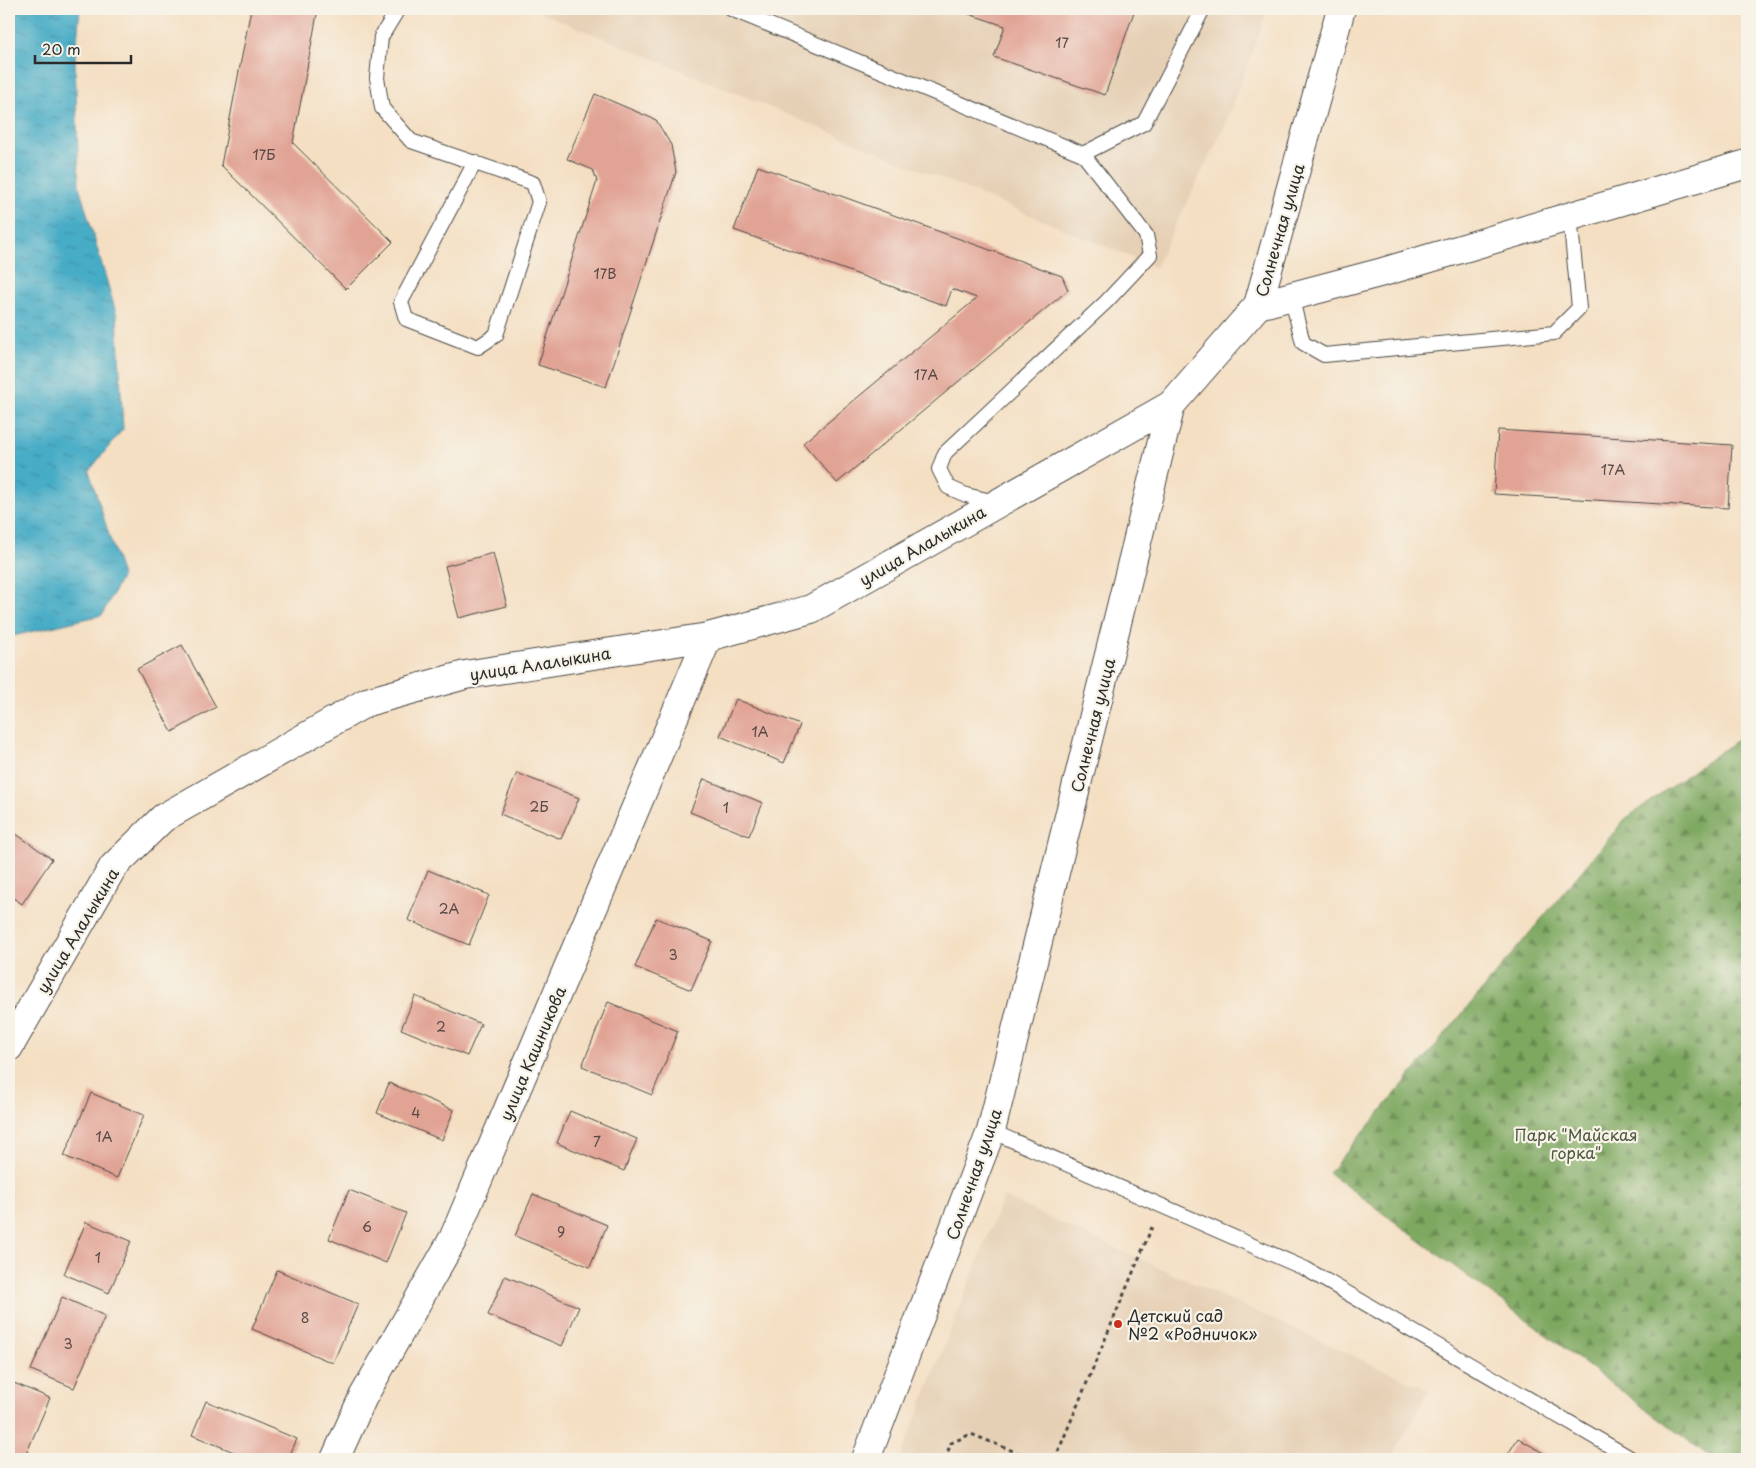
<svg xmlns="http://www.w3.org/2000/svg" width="1756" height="1468" font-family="'Playpen Sans',sans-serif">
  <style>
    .built { fill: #e6d0b5 }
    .forest { fill: url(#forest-firs); stroke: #546a46 }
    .water { fill: url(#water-ripples); stroke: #386c78 }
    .building { fill: #e1a394 }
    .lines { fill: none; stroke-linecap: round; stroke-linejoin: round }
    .lane-casing { stroke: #494642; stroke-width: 16 }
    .street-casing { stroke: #494642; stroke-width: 30 }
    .path { stroke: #494642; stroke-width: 3; stroke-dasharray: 4 4; stroke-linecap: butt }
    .lane { stroke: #fff; stroke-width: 14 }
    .street { stroke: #fff; stroke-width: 28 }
    .poi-dot { fill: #c8321e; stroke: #f7f3e8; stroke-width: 2 }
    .labels { text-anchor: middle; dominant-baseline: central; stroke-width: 4.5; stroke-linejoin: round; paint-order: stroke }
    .number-label { font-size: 14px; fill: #584945 }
    .street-label { font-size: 16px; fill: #2b2b2b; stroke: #f7f3e8 }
    .park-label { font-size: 16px; fill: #4d583e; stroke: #f7f3e8 }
    .poi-label { font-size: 16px; fill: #2b2b2b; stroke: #f7f3e8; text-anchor: start }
  </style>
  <defs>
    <pattern id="forest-firs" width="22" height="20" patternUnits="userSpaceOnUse" patternTransform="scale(1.25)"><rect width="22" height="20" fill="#7ea860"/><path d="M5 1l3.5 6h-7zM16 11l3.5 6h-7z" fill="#67894f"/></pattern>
    <pattern id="water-ripples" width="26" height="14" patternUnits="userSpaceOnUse" patternTransform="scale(1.25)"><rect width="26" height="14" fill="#46acc6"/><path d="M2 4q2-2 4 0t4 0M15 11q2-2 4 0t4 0" fill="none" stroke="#3b8ca1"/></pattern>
  </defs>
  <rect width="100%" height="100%" fill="#f7f3e8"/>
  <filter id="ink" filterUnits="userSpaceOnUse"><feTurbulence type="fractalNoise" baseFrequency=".02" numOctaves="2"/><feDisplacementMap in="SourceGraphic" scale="10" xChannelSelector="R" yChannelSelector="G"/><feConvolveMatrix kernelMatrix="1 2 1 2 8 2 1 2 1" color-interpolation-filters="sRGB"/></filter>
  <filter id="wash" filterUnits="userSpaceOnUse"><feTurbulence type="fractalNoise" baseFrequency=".0096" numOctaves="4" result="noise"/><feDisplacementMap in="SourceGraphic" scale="20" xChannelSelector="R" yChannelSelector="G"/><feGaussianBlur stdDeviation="1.12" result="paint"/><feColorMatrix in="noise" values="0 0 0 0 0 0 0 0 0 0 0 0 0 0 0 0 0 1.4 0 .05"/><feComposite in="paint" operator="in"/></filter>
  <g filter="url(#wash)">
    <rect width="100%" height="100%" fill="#f4dfc3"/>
    <g class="built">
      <path d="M 533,9 L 1268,9 L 1224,127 L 1155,267 Z"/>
      <path d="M 1003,1197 L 1429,1390 L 1391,1459 L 900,1459 Z"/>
    </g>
    <path class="forest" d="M 1747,733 L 1747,1459 L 1713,1459 L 1329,1173 L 1625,819 Z"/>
    <path class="water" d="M 9,9 L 80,9 L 75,60 L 79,186 L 117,316 L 123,429 L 89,471 L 122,576 L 102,615 L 9,637 Z"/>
    <g id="blocks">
      <g class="building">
        <path d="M 251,9 L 318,9 L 293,143 L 393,242 L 346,289 L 221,165 Z"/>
        <path d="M 954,9 L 1135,9 L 1105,95 L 994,57 L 1005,26 Z"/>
        <path d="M 595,94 L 656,120 L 671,145 L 676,172 L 606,387 L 538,365 L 597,181 L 593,170 L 567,159 Z"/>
        <path d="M 758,166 L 1062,276 L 1068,290 L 837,483 L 803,443 L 977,298 L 952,289 L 946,306 L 734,230 Z"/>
        <path d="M 1498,430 L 1732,445 L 1728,508 L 1494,494 Z"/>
        <path d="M 493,553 L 507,606 L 459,618 L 445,566 Z"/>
        <path d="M 182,645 L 216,707 L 172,732 L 137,669 Z"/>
        <path d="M 736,699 L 800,725 L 784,763 L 720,736 Z"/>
        <path d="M 517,773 L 579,798 L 561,839 L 500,814 Z"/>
        <path d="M 704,779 L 763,803 L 749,836 L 690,812 Z"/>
        <path d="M 9,829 L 52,859 L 22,904 L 9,895 Z"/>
        <path d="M 428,870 L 489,895 L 469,945 L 408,920 Z"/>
        <path d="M 656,918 L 712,941 L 691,990 L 635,967 Z"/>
        <path d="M 415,996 L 481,1024 L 467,1056 L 401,1029 Z"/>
        <path d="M 608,1002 L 678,1031 L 652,1095 L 582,1066 Z"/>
        <path d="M 389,1083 L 454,1110 L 442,1140 L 377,1113 Z"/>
        <path d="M 91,1093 L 144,1115 L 117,1178 L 64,1156 Z"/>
        <path d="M 570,1111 L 637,1139 L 624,1171 L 557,1143 Z"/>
        <path d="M 349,1190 L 406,1213 L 386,1263 L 329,1239 Z"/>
        <path d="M 533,1194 L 607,1225 L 590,1267 L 515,1236 Z"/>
        <path d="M 86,1222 L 131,1241 L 109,1293 L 64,1274 Z"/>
        <path d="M 277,1270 L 358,1304 L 333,1363 L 252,1329 Z"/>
        <path d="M 505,1276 L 579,1307 L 562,1346 L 488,1315 Z"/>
        <path d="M 62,1297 L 105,1316 L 74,1388 L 31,1370 Z"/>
        <path d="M 9,1381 L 50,1398 L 24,1459 L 9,1459 Z"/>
        <path d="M 206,1401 L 297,1439 L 288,1459 L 251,1459 L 192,1435 Z"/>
        <path d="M 1518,1438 L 1553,1459 L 1505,1459 Z"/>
      </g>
    </g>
  </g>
  <g filter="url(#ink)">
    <use href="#blocks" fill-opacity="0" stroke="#494642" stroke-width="1"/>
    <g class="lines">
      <defs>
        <g id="lane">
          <path d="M 398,9 L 381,37 L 377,78 L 382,108 L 411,141 L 533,183 L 539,202 L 496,335 L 478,347 L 406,319 L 401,302 L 475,162"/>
          <path d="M 731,9 L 1083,154 L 1144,123 L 1203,9"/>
          <path d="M 1291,296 L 1303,343 L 1324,355 L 1554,333 L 1579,308 L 1570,216"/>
          <path d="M 995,502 L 966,495 L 948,487 L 939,469 L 945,453 L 1106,302 L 1150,255 L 1146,235 L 1083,154"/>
          <path d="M 991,1131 L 1306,1269 L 1632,1459"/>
        </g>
        <g id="street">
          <path d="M 1258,305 L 1383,272 L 1747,164"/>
          <path d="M 9,1047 L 113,867 L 163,818 L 367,702 L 465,675 L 708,637 L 811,609 L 1171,405"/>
          <path d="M 335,1459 L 363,1397 L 453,1239 L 708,637"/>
          <path d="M 866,1459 L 991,1131 L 1171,405 L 1258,305 L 1341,9"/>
        </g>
      </defs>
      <use href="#lane" class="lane-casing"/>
      <use href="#street" class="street-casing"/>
      <g class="path">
        <path d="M 945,1459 L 951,1443 L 971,1434 L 1033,1459"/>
        <path d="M 1055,1459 L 1152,1227"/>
      </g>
      <use href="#lane" class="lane"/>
      <use href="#street" class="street"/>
    </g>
  </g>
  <circle class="poi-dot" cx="1118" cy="1324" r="5"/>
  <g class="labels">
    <g class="number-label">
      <text x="1062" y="42">17</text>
      <text x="264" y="154">17Б</text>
      <text x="605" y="273">17В</text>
      <text x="926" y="374">17А</text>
      <text x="1613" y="469">17А</text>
      <text x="760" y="731">1А</text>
      <text x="539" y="806">2Б</text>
      <text x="726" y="807">1</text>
      <text x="449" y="908">2А</text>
      <text x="673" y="954">3</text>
      <text x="441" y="1026">2</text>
      <text x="416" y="1112">4</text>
      <text x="104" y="1136">1А</text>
      <text x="597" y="1141">7</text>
      <text x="367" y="1226">6</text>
      <text x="561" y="1231">9</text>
      <text x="98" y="1257">1</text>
      <text x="305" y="1317">8</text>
      <text x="68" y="1343">3</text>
    </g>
    <g class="street-label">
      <text transform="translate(1279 230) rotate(-74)">Солнечная улица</text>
      <text transform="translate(922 545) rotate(-30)">улица Алалыкина</text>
      <text transform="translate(540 663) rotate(-9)">улица Алалыкина</text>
      <text transform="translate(1092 725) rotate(-76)">Солнечная улица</text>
      <text transform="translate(77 930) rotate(-59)">улица Алалыкина</text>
      <text transform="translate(532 1053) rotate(-67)">улица Кашникова</text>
      <text transform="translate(973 1174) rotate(-71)">Солнечная улица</text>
    </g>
    <g class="park-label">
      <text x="1576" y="1134">Парк "Майская<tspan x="1576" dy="18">горка"</tspan></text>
    </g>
    <g class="poi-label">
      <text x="1128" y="1315">Детский сад<tspan x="1128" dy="18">№2 «Родничок»</tspan></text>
    </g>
  </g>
  <rect width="1756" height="1468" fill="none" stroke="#f7f3e8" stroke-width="30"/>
  <path d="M35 55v8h96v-8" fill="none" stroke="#2b2b2b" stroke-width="2.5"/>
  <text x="42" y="55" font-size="15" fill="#2b2b2b" stroke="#f7f3e8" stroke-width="4" paint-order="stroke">20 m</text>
</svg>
